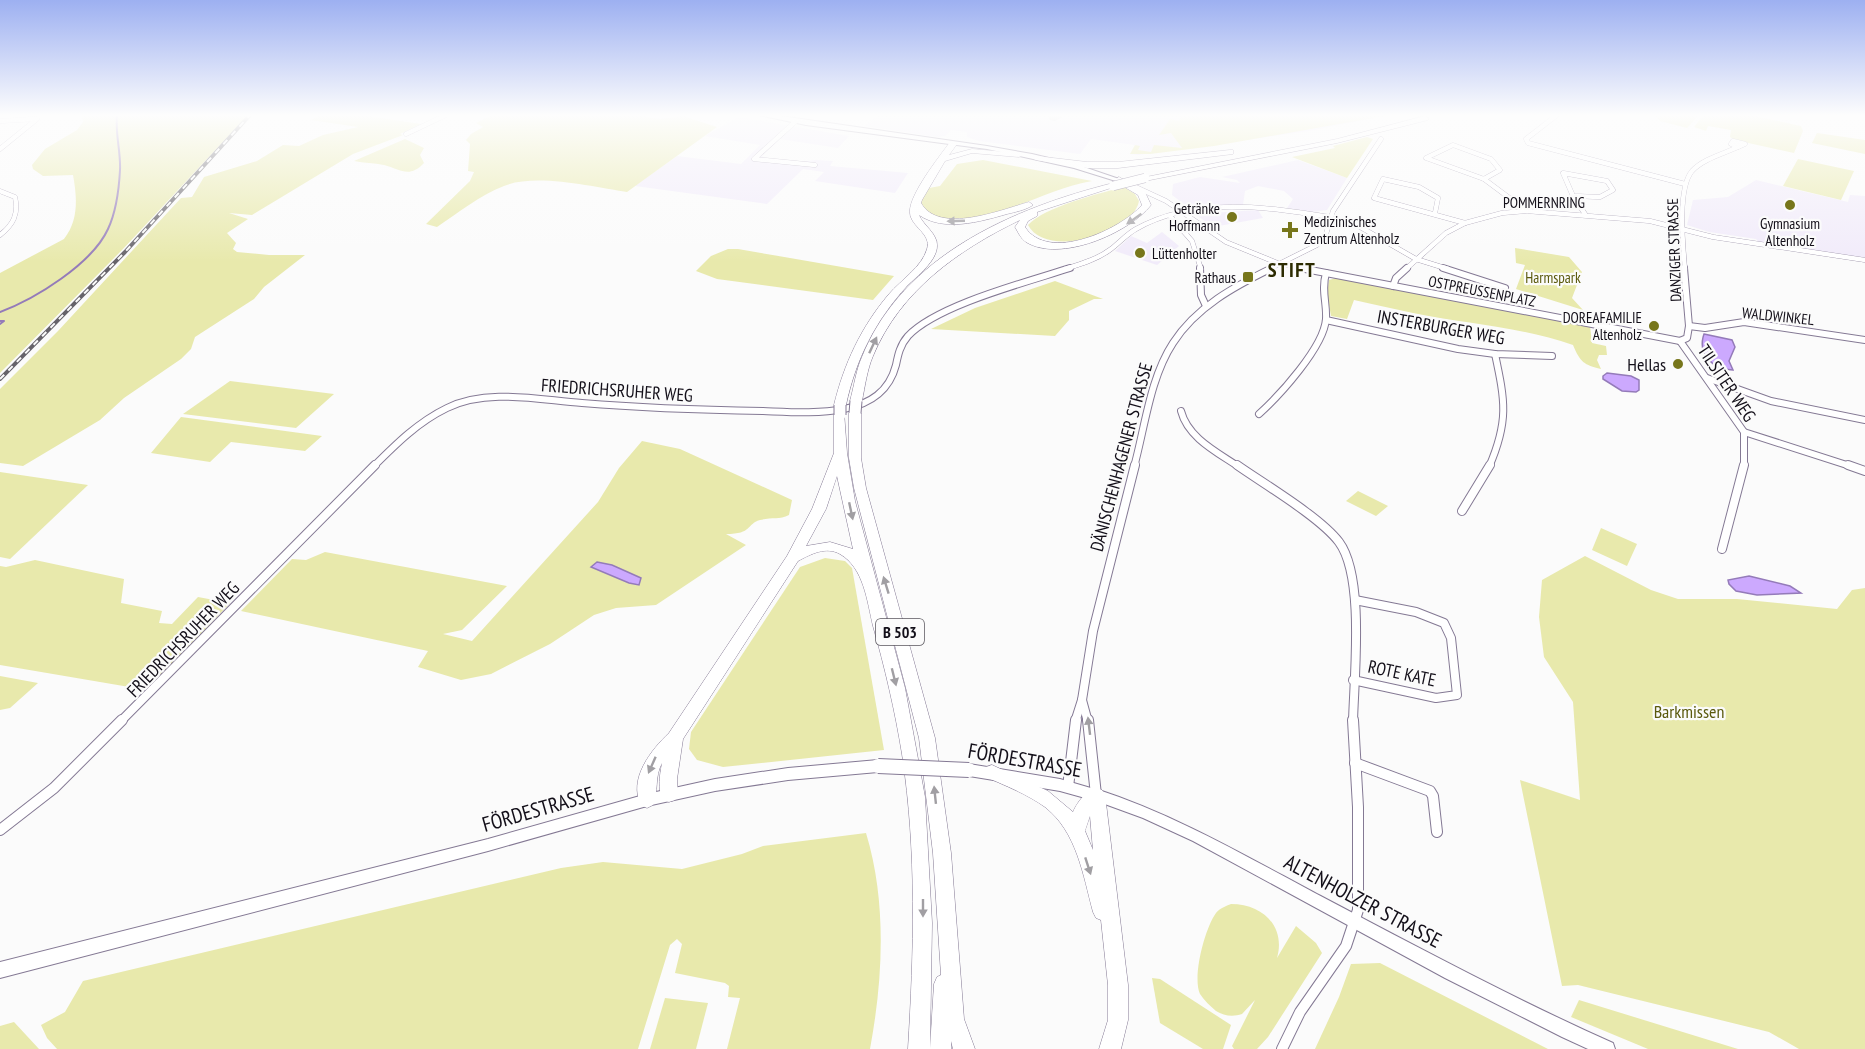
<svg xmlns="http://www.w3.org/2000/svg" width="1865" height="1049" font-family="'PT Sans Narrow',sans-serif">
  <style>
    .built { fill: #f1ebfa }
    .green { fill: #e8e9ac }
    .water { fill: #cca9fe; stroke: #947bb9; stroke-width: 1.5 }
    .lines { fill: none; stroke-linecap: round; stroke-linejoin: round }
    .stream { stroke: #947bb9; stroke-width: 2 }
    .taxiway { fill: #b0afb2; fill-rule: evenodd }
    .minor-far3-casing { stroke: #847994; stroke-width: 5 }
    .minor-far2-casing { stroke: #847994; stroke-width: 8 }
    .minor-far1-casing { stroke: #847994; stroke-width: 10 }
    .minor-casing { stroke: #847994; stroke-width: 12 }
    .tertiary-casing { stroke: #847994; stroke-width: 2 }
    .secondary-casing { stroke: #847994; stroke-width: 2 }
    .trunk-casing { stroke: #847994; stroke-width: 1 }
    .minor-far3 { stroke: #fff; stroke-width: 4.5 }
    .minor-far2 { stroke: #fff; stroke-width: 6 }
    .minor-far1 { stroke: #fff; stroke-width: 8 }
    .minor { stroke: #fff; stroke-width: 10 }
    .tertiary { fill: #fff; fill-rule: evenodd }
    .secondary { fill: #fff; fill-rule: evenodd }
    .trunk { fill: #fff; fill-rule: evenodd }
    .rail-casing { stroke: #66636a; stroke-width: 4 }
    .rail { stroke: #fbfbfb; stroke-width: 2; stroke-dasharray: 6; stroke-linecap: butt }
    .secondary-bridge-casing { stroke: #847994; stroke-width: 16; stroke-linecap: butt }
    .trunk-bridge-far1-casing { stroke: #847994; stroke-width: 10; stroke-linecap: butt }
    .trunk-bridge-casing { stroke: #847994; stroke-width: 13; stroke-linecap: butt }
    .secondary-bridge { stroke: #fff; stroke-width: 14 }
    .trunk-bridge-far1 { stroke: #fff; stroke-width: 9 }
    .trunk-bridge { stroke: #fff; stroke-width: 11 }
    .oneway { fill: #a19fa3 }
    .poi-dot { fill: #77761b; stroke: #fbfbfb; stroke-width: 2 }
    .labels { text-anchor: middle; dominant-baseline: central; stroke-width: 4.5; stroke-linejoin: round; paint-order: stroke }
    .far-street-label { font-size: 15px; fill: #130f19; stroke: #fbfbfb }
    .far-poi-label { font-size: 15px; fill: #130f19; stroke: #fbfbfb; text-anchor: end }
    .far-park-label { font-size: 15px; fill: #5a590d; stroke: #fbfbfb }
    .shield { fill: #fbfbfb; stroke: #59565d; stroke-width: 1.5 }
    .shield-label { font-size: 16px; font-weight: bold; fill: #130f19 }
    .street-label { font-size: 18px; fill: #130f19; stroke: #fbfbfb }
    .poi-label { font-size: 18px; fill: #130f19; stroke: #fbfbfb; text-anchor: end }
    .park-label { font-size: 18px; fill: #5a590d; stroke: #fbfbfb }
    .far-district-label { font-size: 20px; font-weight: bold; letter-spacing: 1.5px; fill: #2c2b01; stroke: #fbfbfb }
    .near-street-label { font-size: 21px; fill: #130f19; stroke: #fbfbfb }
  </style>
  <rect width="100%" height="100%" fill="#fbfbfb"/>
  <g class="built">
    <path d="M 878,115 L 1390,115 L 1309,131 L 1138,155 L 1130,154 L 1135,145 L 1091,139 L 1080,154 L 979,141 L 967,137 L 967,132 L 951,130 L 945,136 L 937,137 L 865,126 Z"/>
    <path d="M 739,117 L 849,136 L 838,148 L 780,139 L 762,156 L 764,158 L 799,162 L 816,160 L 833,161 L 830,166 L 908,173 L 895,193 L 815,181 L 824,172 L 803,169 L 767,204 L 635,186 L 677,156 L 741,164 L 760,145 L 705,136 Z"/>
    <path d="M 1298,160 L 1347,178 L 1327,210 L 1312,212 L 1287,208 L 1293,199 L 1284,191 L 1258,186 L 1245,191 L 1243,205 L 1189,208 L 1172,195 L 1173,184 L 1200,177 L 1240,183 L 1237,180 L 1222,177 Z"/>
    <path d="M 1756,180 L 1848,202 L 1850,195 L 1865,196 L 1865,259 L 1759,243 L 1756,239 L 1709,232 L 1687,225 L 1693,200 L 1728,197 Z"/>
    <path d="M 1258,210 L 1263,218 L 1213,227 L 1195,214 Z"/>
    <path d="M 1162,232 L 1179,246 L 1157,265 L 1115,251 L 1131,236 L 1147,243 Z"/>
  </g>
  <g class="green">
    <path d="M 82,115 L 248,115 L 123,249 L 0,373 L 0,273 L 64,239 C 79,220 77,197 73,175 L 43,176 L 33,169 L 32,165 L 45,149 L 77,130 L 83,122 Z"/>
    <path d="M 320,115 L 361,115 L 421,124 L 400,134 L 403,135 L 353,154 L 252,215 L 229,213 L 248,219 L 227,233 L 236,243 L 233,249 L 237,252 L 269,255 L 305,255 L 264,287 L 254,299 L 195,337 L 191,349 L 181,359 L 124,398 L 100,420 L 23,466 L 0,463 L 0,389 L 58,331 L 181,198 L 192,197 L 204,177 L 257,161 L 283,145 L 299,146 L 323,135 L 358,127 L 311,120 Z"/>
    <path d="M 492,115 L 630,115 L 661,119 L 683,116 L 717,127 L 627,192 C 593,187 536,173 504,186 C 480,195 458,213 437,227 L 426,224 L 470,181 L 474,172 L 468,171 L 470,144 L 466,140 L 471,134 L 483,127 L 476,123 Z"/>
    <path d="M 1172,115 L 1390,115 L 1214,146 L 1150,154 L 1130,154 L 1135,145 L 1140,146 L 1138,150 L 1151,152 L 1154,145 L 1182,148 L 1171,133 L 1159,135 L 1170,119 L 1179,121 L 1181,117 Z"/>
    <path d="M 1656,115 L 1699,115 L 1687,128 L 1660,121 Z"/>
    <path d="M 1703,115 L 1751,115 L 1801,126 L 1803,131 L 1794,153 L 1735,140 L 1730,137 L 1731,130 L 1708,126 L 1706,131 L 1694,127 Z"/>
    <path d="M 1817,133 L 1865,140 L 1865,154 L 1812,143 Z"/>
    <path d="M 1367,137 L 1373,139 L 1347,178 L 1292,157 L 1335,148 L 1333,146 Z"/>
    <path d="M 405,139 L 424,148 L 420,155 L 424,163 C 409,179 400,169 384,165 C 374,163 364,163 354,161 Z"/>
    <path d="M 1798,159 L 1854,171 L 1841,200 L 1783,186 Z"/>
    <path d="M 983,160 L 1092,181 C 1047,189 1007,216 960,220 C 950,221 938,217 928,215 L 920,202 L 929,188 L 940,186 L 957,164 Z"/>
    <path d="M 1124,187 L 1135,194 L 1139,201 C 1134,233 1046,260 1028,225 C 1044,207 1100,193 1124,187 Z"/>
    <path d="M 1515,248 L 1569,257 L 1582,272 L 1572,298 L 1583,310 L 1516,289 L 1525,265 L 1516,263 Z"/>
    <path d="M 728,249 L 738,249 L 894,276 L 873,300 L 717,279 L 696,271 L 711,256 Z"/>
    <path d="M 1336,278 L 1590,326 L 1592,343 L 1606,346 L 1607,355 L 1599,355 L 1597,360 L 1601,369 C 1584,365 1580,362 1573,345 C 1521,327 1467,324 1413,313 C 1393,309 1373,304 1354,300 L 1347,319 L 1331,316 L 1327,294 L 1329,280 Z"/>
    <path d="M 1055,281 L 1103,299 L 1094,299 L 1069,311 L 1069,320 L 1055,336 L 931,329 L 975,308 Z"/>
    <path d="M 230,381 L 334,394 L 296,428 L 183,414 Z"/>
    <path d="M 181,417 L 322,436 L 305,451 L 231,442 L 210,462 L 151,453 Z"/>
    <path d="M 642,441 L 680,449 L 792,500 L 789,515 C 779,520 771,517 760,520 C 746,524 753,534 726,534 L 746,545 L 656,605 L 616,608 L 594,615 L 550,644 L 491,674 L 461,680 L 418,667 L 428,651 L 241,611 L 292,559 L 306,560 L 325,552 L 507,586 L 462,630 L 443,634 L 472,641 L 598,502 L 619,468 Z"/>
    <path d="M 0,472 L 88,485 L 10,559 L 0,557 Z"/>
    <path d="M 1358,491 L 1388,506 L 1376,516 L 1346,501 Z"/>
    <path d="M 1601,528 L 1637,544 L 1627,566 L 1592,550 Z"/>
    <path d="M 1585,556 L 1651,590 L 1678,599 L 1737,599 L 1837,609 L 1852,590 L 1865,588 L 1865,1049 L 1799,1049 L 1769,1032 L 1578,985 L 1562,986 L 1520,780 L 1580,800 L 1573,702 L 1544,657 L 1539,617 L 1542,580 Z"/>
    <path d="M 825,558 L 845,561 L 852,568 L 884,750 L 723,767 L 697,760 L 689,749 L 691,732 L 800,567 Z"/>
    <path d="M 35,560 L 124,579 L 121,603 L 162,611 L 159,623 L 172,624 L 198,597 L 230,603 L 147,690 L 0,665 L 0,566 L 6,567 Z"/>
    <path d="M 0,676 L 38,683 L 10,708 L 0,710 Z"/>
    <path d="M 866,833 C 887,902 883,979 870,1049 L 727,1049 L 740,998 L 728,997 L 729,986 L 725,983 L 675,973 L 682,944 L 677,939 L 670,945 L 638,1049 L 57,1049 L 47,1038 L 41,1025 L 65,1012 L 83,981 L 561,868 L 603,862 L 682,869 L 742,854 L 763,846 Z"/>
    <path d="M 1231,904 C 1263,904 1286,927 1277,958 L 1296,926 L 1316,943 L 1322,953 L 1268,1037 L 1257,1049 L 1234,1049 L 1232,1046 L 1255,1000 L 1242,1014 C 1233,1017 1224,1016 1216,1011 C 1210,1006 1204,1000 1200,994 C 1192,977 1205,928 1216,913 C 1220,908 1226,906 1231,904 Z"/>
    <path d="M 1380,963 L 1548,1049 L 1315,1049 L 1339,997 L 1351,964 Z"/>
    <path d="M 1152,978 L 1160,979 L 1231,1025 L 1223,1049 L 1203,1049 L 1160,1023 Z"/>
    <path d="M 665,998 L 708,1003 L 696,1049 L 650,1049 Z"/>
    <path d="M 1579,1000 L 1738,1049 L 1648,1049 L 1571,1017 Z"/>
    <path d="M 14,1022 L 39,1049 L 0,1049 L 0,1026 Z"/>
  </g>
  <g class="water">
    <path d="M 1704,334 L 1732,340 L 1735,347 L 1729,361 L 1733,370 C 1713,370 1697,354 1704,334 Z"/>
    <path d="M 1607,373 L 1631,376 L 1639,380 L 1639,390 L 1636,392 L 1622,391 L 1603,379 L 1603,376 Z"/>
    <path d="M 597,562 L 612,565 L 641,578 L 639,585 L 629,583 L 591,567 Z"/>
    <path d="M 1749,576 L 1790,586 L 1801,593 L 1757,595 L 1736,591 L 1729,584 L 1728,580 Z"/>
  </g>
  <g class="lines">
    <g class="stream">
      <path d="M 0,312 C 35,299 92,264 108,229 C 116,212 119,189 120,170 C 121,152 115,134 117,115"/>
      <path d="M 0,321 L 4,321 L 0,324"/>
    </g>
    <path class="taxiway" d="M 1048,115 L 1062,115 L 1062,117 L 1055,121 L 1050,120 Z"/>
    <defs>
      <g id="minor-far3">
        <path d="M 1557,115 L 1526,139 L 1528,143 L 1685,184"/>
        <path d="M 0,121 L 36,119"/>
        <path d="M 796,121 L 754,159 L 815,165"/>
        <path d="M 406,134 L 446,115"/>
        <path d="M 1733,141 L 1745,144 L 1738,147 L 1731,144 Z"/>
        <path d="M 1453,145 L 1491,159 L 1500,170 L 1484,179 L 1426,158 Z"/>
        <path d="M 0,149 L 37,119"/>
        <path d="M 1563,173 L 1607,181 L 1613,190 L 1600,197 L 1573,196 Z"/>
        <path d="M 1484,179 L 1527,211"/>
        <path d="M 1125,182 L 1166,201 L 1226,242 L 1280,264 L 1308,269"/>
        <path d="M 0,191 L 15,197 C 19,214 13,225 0,235"/>
        <path d="M 1573,196 L 1585,214"/>
        <path d="M 1435,213 L 1438,198 L 1419,187 L 1383,179 L 1374,198 L 1465,223"/>
        <path d="M 1170,216 L 1192,241 L 1201,269"/>
        <path d="M 1355,224 L 1416,259 L 1448,269"/>
        <path d="M 1065,269 C 1081,264 1098,259 1111,249 C 1120,242 1127,234 1136,229 C 1194,196 1267,207 1330,217"/>
        <path d="M 1269,269 L 1317,245 L 1326,234 L 1333,211 L 1381,139"/>
        <path d="M 1406,269 L 1446,233 L 1465,223 L 1502,213 L 1527,211 L 1650,221 L 1713,237 L 1865,260"/>
        <path d="M 1685,269 C 1683,246 1677,189 1692,171 C 1703,159 1723,154 1738,147"/>
      </g>
      <g id="minor-far2">
        <path d="M 1200,268 L 1201,295 L 1206,306"/>
        <path d="M 1300,268 L 1680,341"/>
        <path d="M 1443,268 L 1505,288"/>
        <path d="M 1393,286 L 1396,278 L 1407,268"/>
        <path d="M 1326,320 L 1458,349 L 1495,354 L 1552,356"/>
        <path d="M 1689,326 L 1705,328 L 1744,322 L 1865,340"/>
        <path d="M 1680,341 L 1744,432 L 1744,467"/>
        <path d="M 1680,341 L 1687,338 L 1689,326 L 1684,268"/>
        <path d="M 1707,378 L 1771,401 L 1865,420"/>
        <path d="M 1181,411 C 1188,438 1217,452 1239,467"/>
        <path d="M 1259,414 C 1279,396 1324,347 1326,319 C 1327,303 1321,290 1326,273"/>
        <path d="M 1744,432 L 1853,467"/>
        <path d="M 373,467 C 396,444 418,422 447,408 C 487,388 539,400 582,403 C 642,408 702,410 763,411 C 790,412 818,414 844,409 C 870,404 889,392 896,365 C 898,355 900,345 908,336 C 937,305 1027,282 1070,268"/>
        <path d="M 1134,467 C 1145,427 1150,378 1173,343 C 1196,307 1235,286 1272,268"/>
        <path d="M 1489,467 C 1509,421 1505,401 1495,354"/>
      </g>
      <g id="minor-far1">
        <path d="M 1237,465 C 1264,484 1320,517 1339,542 C 1365,577 1354,677 1353,722"/>
        <path d="M 1848,465 L 1865,471"/>
        <path d="M 1462,511 L 1490,465"/>
        <path d="M 1722,549 L 1744,465"/>
        <path d="M 1353,680 L 1436,698 L 1457,695 L 1451,638 L 1444,623 L 1416,612 L 1355,600"/>
        <path d="M 1082,700 L 1088,722"/>
        <path d="M 120,722 L 375,465"/>
        <path d="M 1075,722 L 1082,700 L 1093,631 L 1135,465"/>
      </g>
      <g id="minor">
        <path d="M 1088,720 L 1096,795"/>
        <path d="M 1355,763 L 1430,791 L 1433,796 L 1437,832"/>
        <path d="M 1068,787 L 1076,720"/>
        <path d="M 0,830 L 54,788 L 122,720"/>
        <path d="M 1282,1049 L 1300,1012 L 1346,946 L 1358,910 L 1358,807 L 1353,720"/>
      </g>
      <g id="tertiary">
        <path d="M 758,115 L 774,115 L 987,146 L 1032,154 L 1078,165 L 1122,180 L 1119,182 L 1074,168 L 987,149 L 806,125 Z"/>
        <path d="M 1096,789 C 1173,814 1242,854 1313,892 C 1412,944 1510,997 1613,1043 L 1615,1049 L 1588,1049 L 1562,1037 L 1445,978 L 1193,841 L 1143,818 L 1091,799 L 1089,795 L 1091,791 Z"/>
      </g>
      <g id="secondary">
        <path d="M 878,760 L 883,762 L 885,766 L 883,770 L 878,772 L 788,780 L 715,791 L 647,806 L 488,851 L 0,978 L 0,962 L 488,839 L 647,794 L 715,779 L 788,768 Z"/>
        <path d="M 969,764 L 1060,779 L 1101,791 L 1103,795 L 1101,799 L 1096,801 L 1060,791 L 969,776 L 964,774 L 962,770 L 964,766 Z"/>
      </g>
      <g id="trunk">
        <path d="M 1425,116 L 1429,118 L 1428,120 L 1337,143 L 1145,181 L 1141,178 L 1337,139 Z"/>
        <path d="M 950,142 L 957,144 L 949,155 L 972,149 L 1019,153 L 1023,155 L 1019,157 L 972,153 L 945,161 L 922,200 L 921,203 C 939,235 1001,210 1029,202 L 1033,205 C 1026,210 1015,212 1007,214 C 979,222 944,232 919,215 C 923,225 938,234 937,246 C 937,261 917,276 907,286 C 875,321 856,359 846,405 L 840,409 L 836,407 L 834,405 C 844,364 861,327 889,294 C 901,280 922,267 927,249 C 932,234 911,227 910,213 C 908,196 939,157 950,142 Z"/>
        <path d="M 1230,150 L 1233,150 L 1233,154 L 1118,168 L 1087,168 L 1036,160 L 1032,158 L 1036,156 L 1087,162 L 1118,162 Z"/>
        <path d="M 1119,177 L 1145,192 L 1151,205 C 1129,233 1060,263 1026,242 C 1021,239 1018,232 1015,227 L 1020,220 C 958,250 900,291 873,356 C 867,370 865,386 862,401 L 856,405 L 852,403 L 850,401 C 854,387 856,370 862,357 C 903,255 1014,208 1113,183 L 1117,186 L 1037,212 L 1037,216 L 1028,221 L 1025,227 C 1048,263 1120,230 1142,205 L 1138,195 L 1116,182 L 1115,180 Z"/>
        <path d="M 855,409 L 861,413 L 861,458 L 866,488 L 935,738 L 951,853 L 964,1019 L 975,1049 L 953,1049 L 951,1041 L 951,1049 L 908,1049 C 914,951 917,852 902,754 C 895,711 885,668 873,626 C 867,601 864,568 840,554 C 826,546 811,554 798,561 L 683,739 L 677,779 L 678,795 L 675,800 L 669,802 L 663,800 C 657,788 660,775 662,763 C 654,777 659,792 653,805 L 647,808 L 641,805 C 628,779 651,750 669,733 L 787,556 L 812,509 L 834,453 L 834,415 L 840,411 L 844,412 L 847,453 L 855,501 L 905,688 L 925,797 L 932,923 L 930,1048 L 934,984 L 937,977 L 941,975 L 933,853 L 919,738 L 854,488 L 849,458 L 849,413 ZM 837,476 L 853,549 L 830,542 L 806,546 L 826,509 Z"/>
        <path d="M 992,765 L 1048,791 L 1073,812 C 1078,801 1089,785 1102,790 L 1105,795 L 1128,985 L 1128,1020 L 1121,1049 L 1099,1049 L 1108,1020 L 1108,985 L 1101,920 L 1096,918 L 1093,912 C 1083,875 1077,832 1045,807 C 1027,794 1006,786 986,777 L 983,772 L 986,767 ZM 1090,816 L 1093,850 L 1085,831 Z"/>
      </g>
    </defs>
    <use href="#minor-far3" class="minor-far3-casing"/>
    <use href="#minor-far2" class="minor-far2-casing"/>
    <use href="#minor-far1" class="minor-far1-casing"/>
    <use href="#minor" class="minor-casing"/>
    <use href="#tertiary" class="tertiary-casing"/>
    <use href="#secondary" class="secondary-casing"/>
    <use href="#trunk" class="trunk-casing"/>
    <use href="#minor-far3" class="minor-far3"/>
    <use href="#minor-far2" class="minor-far2"/>
    <use href="#minor-far1" class="minor-far1"/>
    <use href="#minor" class="minor"/>
    <use href="#tertiary" class="tertiary"/>
    <use href="#secondary" class="secondary"/>
    <use href="#trunk" class="trunk"/>
    <defs>
      <path id="rail" d="M 0,379 L 125,252 L 250,115"/>
    </defs>
    <use href="#rail" class="rail-casing"/>
    <use href="#rail" class="rail"/>
    <defs>
      <path id="secondary-bridge" d="M 878,766 L 969,770"/>
      <path id="trunk-bridge-far1" d="M 1113,186 L 1145,178"/>
      <g id="trunk-bridge">
        <path d="M 840,405 L 840,415"/>
        <path d="M 855,413 L 856,401"/>
      </g>
    </defs>
    <use href="#secondary-bridge" class="secondary-bridge-casing"/>
    <use href="#trunk-bridge-far1" class="trunk-bridge-far1-casing"/>
    <use href="#trunk-bridge" class="trunk-bridge-casing"/>
    <use href="#secondary-bridge" class="secondary-bridge"/>
    <use href="#trunk-bridge-far1" class="trunk-bridge-far1"/>
    <use href="#trunk-bridge" class="trunk-bridge"/>
  </g>
  <defs><path id="oneway-solid" d="M-6-.8H1V-3.2L6.5 0L1 3.2V.8H-6Z" transform="scale(1.5)"/></defs>
  <g class="oneway">
    <use href="#oneway-solid" transform="translate(1134 219) rotate(145)"/>
    <use href="#oneway-solid" transform="translate(956 221) rotate(178)"/>
    <use href="#oneway-solid" transform="translate(873 345) rotate(-65)"/>
    <use href="#oneway-solid" transform="translate(851 511) rotate(78)"/>
    <use href="#oneway-solid" transform="translate(886 585) rotate(-107)"/>
    <use href="#oneway-solid" transform="translate(894 677) rotate(76)"/>
    <use href="#oneway-solid" transform="translate(1089 726) rotate(-97)"/>
    <use href="#oneway-solid" transform="translate(652 765) rotate(114)"/>
    <use href="#oneway-solid" transform="translate(935 795) rotate(-96)"/>
    <use href="#oneway-solid" transform="translate(1088 866) rotate(72)"/>
    <use href="#oneway-solid" transform="translate(923 908) rotate(90)"/>
  </g>
  <linearGradient id="sky" x2="0" y2="1"><stop stop-color="#9db0f1"/><stop offset="0.44" stop-color="#fdfdfd"/><stop offset="1" stop-color="#fdfdfd" stop-opacity="0"/></linearGradient>
  <rect width="1865" height="262" fill="url(#sky)"/>
  <g class="poi-dot">
    <circle cx="1790" cy="205" r="6"/>
    <circle cx="1232" cy="217" r="6"/>
    <path d="M1287 221h6v6h6v6h-6v6h-6v-6h-6v-6h6z"/>
    <circle cx="1140" cy="253" r="6"/>
    <rect x="1242" y="271" width="12" height="12" rx="3"/>
    <circle cx="1654" cy="326" r="6"/>
    <circle cx="1678" cy="364" r="6"/>
  </g>
  <g class="labels">
    <g class="far-street-label">
      <text x="1544" y="202">POMMERNRING</text>
      <text transform="translate(1674 250) rotate(-92)">DANZIGER STRASSE</text>
      <text transform="translate(1482 291) rotate(11)">OSTPREUSSENPLATZ</text>
      <text transform="translate(1778 316) rotate(6)">WALDWINKEL</text>
    </g>
    <g class="far-poi-label">
      <text x="1220" y="208">Getränke<tspan x="1220" dy="17">Hoffmann</tspan></text>
      <text x="1304" y="221" text-anchor="start">Medizinisches<tspan x="1304" dy="17">Zentrum Altenholz</tspan></text>
      <text x="1790" y="223" text-anchor="middle">Gymnasium<tspan x="1790" dy="17">Altenholz</tspan></text>
      <text x="1152" y="253" text-anchor="start">Lüttenholter</text>
      <text x="1236" y="277">Rathaus</text>
      <text x="1642" y="317">DOREAFAMILIE<tspan x="1642" dy="17">Altenholz</tspan></text>
    </g>
    <g class="far-park-label">
      <text x="1553" y="277">Harmspark</text>
    </g>
    <rect class="shield" x="876" y="619" width="48" height="26" rx="4.5"/>
    <g class="shield-label">
      <text x="900" y="632">B 503</text>
    </g>
    <g class="street-label">
      <text transform="translate(1441 327) rotate(10)">INSTERBURGER WEG</text>
      <text transform="translate(1727 383) rotate(56)">TILSITER WEG</text>
      <text transform="translate(617 390) rotate(4)">FRIEDRICHSRUHER WEG</text>
      <text transform="translate(1121 457) rotate(-75)">DÄNISCHENHAGENER STRASSE</text>
      <text transform="translate(183 639) rotate(-46)">FRIEDRICHSRUHER WEG</text>
      <text transform="translate(1402 673) rotate(12)">ROTE KATE</text>
    </g>
    <g class="poi-label">
      <text x="1666" y="364">Hellas</text>
    </g>
    <g class="park-label">
      <text x="1689" y="711">Barkmissen</text>
    </g>
    <g class="far-district-label">
      <text x="1292" y="270">STIFT</text>
    </g>
    <g class="near-street-label">
      <text transform="translate(1025 760) rotate(10)">FÖRDESTRASSE</text>
      <text transform="translate(538 809) rotate(-16)">FÖRDESTRASSE</text>
      <text transform="translate(1363 901) rotate(28)">ALTENHOLZER STRASSE</text>
    </g>
  </g>
</svg>
